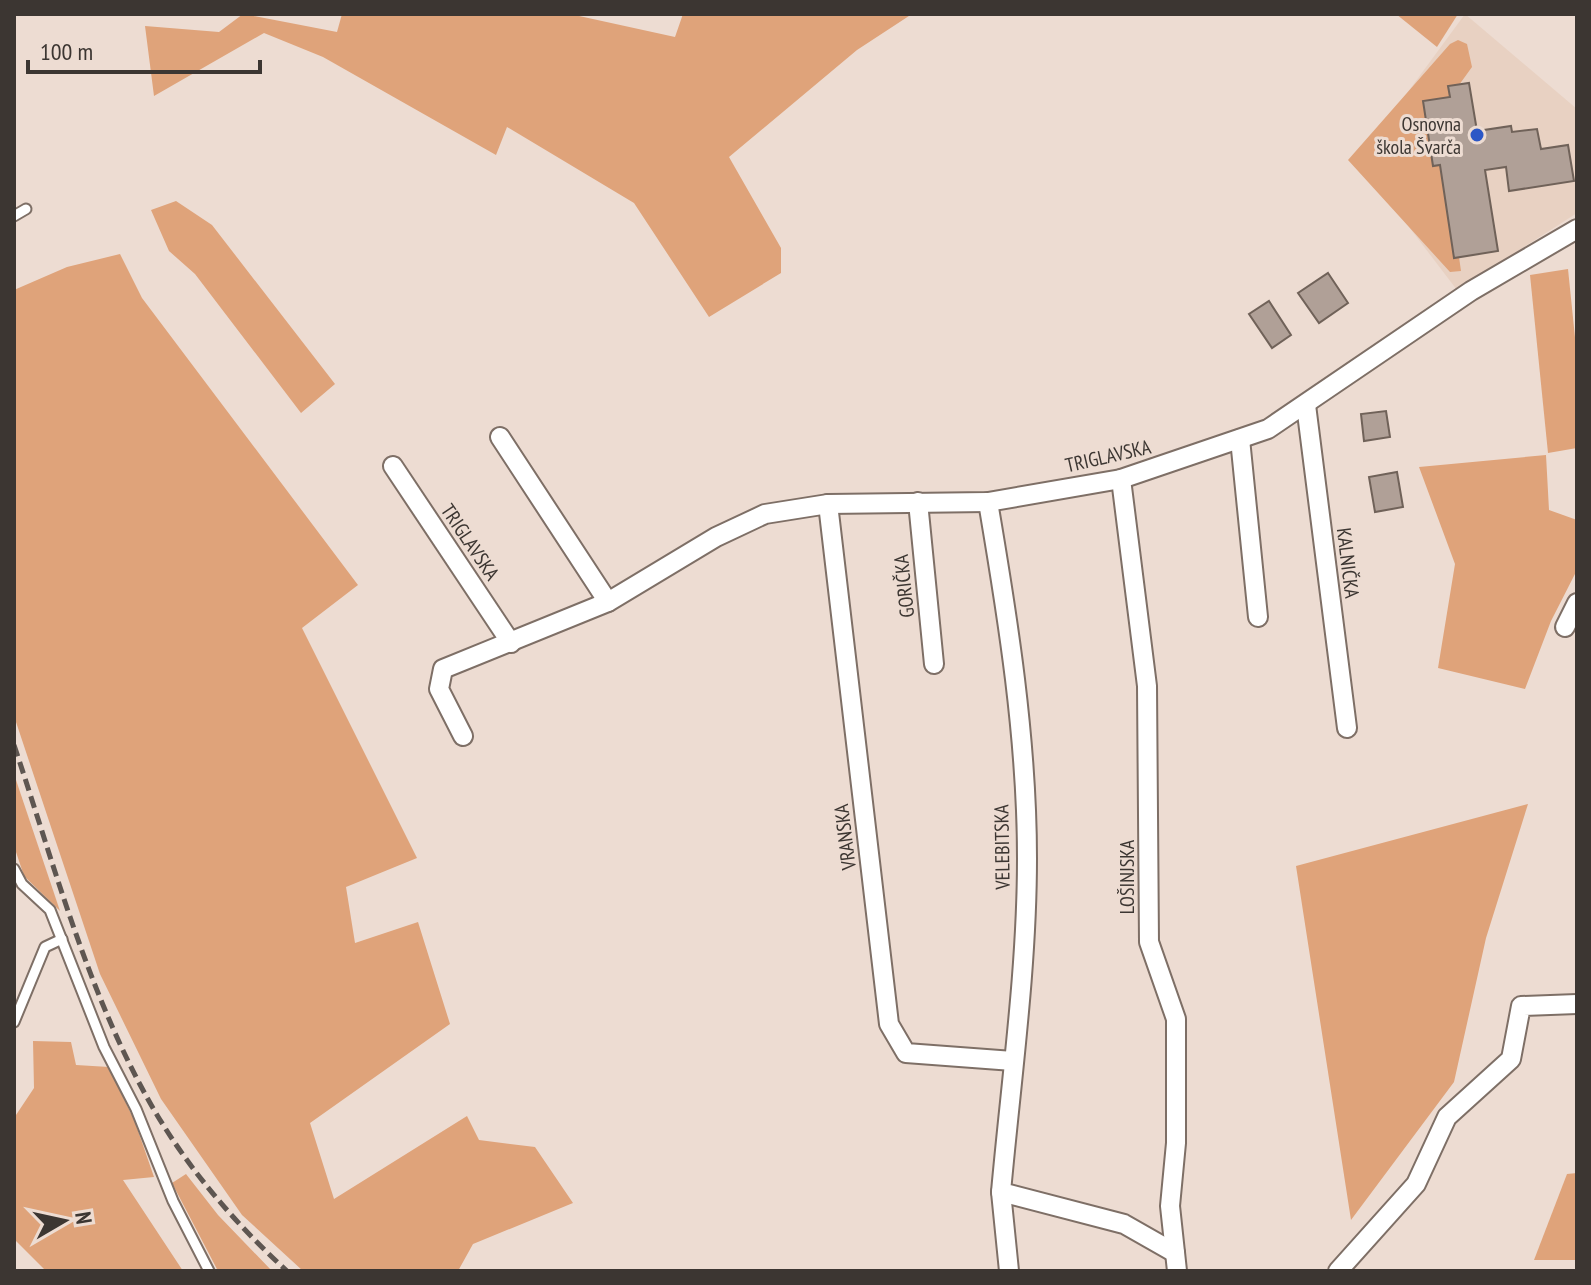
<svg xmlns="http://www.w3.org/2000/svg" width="1591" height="1285" font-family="'PT Sans Narrow',sans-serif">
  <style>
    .built { fill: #e8d1c2 }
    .green { fill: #dfa37a }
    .building { fill: #b0a097; stroke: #706259; stroke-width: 2 }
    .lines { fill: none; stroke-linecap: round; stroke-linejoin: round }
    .service-casing { stroke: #7e6f66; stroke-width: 13 }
    .minor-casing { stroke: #7e6f66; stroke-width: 22 }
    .service { stroke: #fff; stroke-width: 9 }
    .minor { stroke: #fff; stroke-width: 18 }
    .rail { stroke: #5e5651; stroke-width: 5; stroke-dasharray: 12 6; stroke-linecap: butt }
    .poi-dot { fill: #2c57c6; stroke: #eddcd2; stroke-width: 3 }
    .labels { text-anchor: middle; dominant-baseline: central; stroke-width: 6; stroke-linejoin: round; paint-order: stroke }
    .poi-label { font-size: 20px; fill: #3c3632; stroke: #eddcd2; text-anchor: end }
    .street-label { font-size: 20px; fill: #3c3632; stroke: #eddcd2 }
  </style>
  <rect width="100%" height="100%" fill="#eddcd2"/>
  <path class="built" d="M 1465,14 L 1577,109 L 1577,213 L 1457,290 L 1358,160 Z"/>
  <g class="green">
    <path d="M 243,14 L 337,32 L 342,14 L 570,14 L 675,37 L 683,14 L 912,14 L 857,50 L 729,157 L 781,248 L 781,273 L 709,317 L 634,203 L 507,127 L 496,155 L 323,57 L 264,33 L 154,96 L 145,26 L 219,32 Z"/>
    <path d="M 1396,14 L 1458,14 L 1437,47 Z"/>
    <path d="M 1458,40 L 1467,44 L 1472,67 L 1459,85 L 1448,86 L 1450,97 L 1423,101 L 1433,165 L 1440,165 L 1454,257 L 1459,257 L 1461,271 L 1450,272 L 1348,160 L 1450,44 Z"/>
    <path d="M 176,201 L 212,225 L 335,384 L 301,413 L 195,274 L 169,251 L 151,210 Z"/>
    <path d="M 120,254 L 142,298 L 358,585 L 302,628 L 417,858 L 346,887 L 355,943 L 418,922 L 450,1024 L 310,1123 L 334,1199 L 467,1116 L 479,1140 L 535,1147 L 573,1203 L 473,1244 L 458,1271 L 303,1271 L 242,1215 L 161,1099 L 100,974 L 14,716 L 14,290 L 67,267 Z"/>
    <path d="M 1568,269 L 1577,357 L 1577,448 L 1548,453 L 1530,275 Z"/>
    <path d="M 1546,455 L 1549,510 L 1577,520 L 1577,570 L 1551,621 L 1525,689 L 1438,668 L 1455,564 L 1419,467 Z"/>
    <path d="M 14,774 L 60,911 L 24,876 L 14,846 Z"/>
    <path d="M 1528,804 L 1486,938 L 1454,1082 L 1351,1220 L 1296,866 Z"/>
    <path d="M 33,1041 L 71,1042 L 76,1065 L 109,1067 L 135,1122 L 154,1177 L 123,1180 L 183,1271 L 46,1271 L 14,1239 L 14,1118 L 34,1088 Z"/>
    <path d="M 1577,1173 L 1577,1260 L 1534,1260 L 1567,1174 Z"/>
    <path d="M 186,1174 L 218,1215 L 272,1271 L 218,1271 L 172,1183 Z"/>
  </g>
  <g class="building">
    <path d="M 1469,83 L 1477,131 L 1511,126 L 1512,132 L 1537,129 L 1541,149 L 1568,145 L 1574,181 L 1509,191 L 1506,167 L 1485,170 L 1498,251 L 1454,258 L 1440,165 L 1433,166 L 1423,101 L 1450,97 L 1448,86 Z"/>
    <path d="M 1328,273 L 1348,303 L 1319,323 L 1298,293 Z"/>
    <path d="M 1269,301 L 1291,335 L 1272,348 L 1249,314 Z"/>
    <path d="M 1386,411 L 1390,437 L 1364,441 L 1361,414 Z"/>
    <path d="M 1397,472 L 1403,507 L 1375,512 L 1369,477 Z"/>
  </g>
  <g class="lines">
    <defs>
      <g id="service">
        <path d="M 14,216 L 26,209"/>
        <path d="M 14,869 L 22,884 L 50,910 L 104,1047 L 136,1109 L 173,1201 L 209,1271"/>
        <path d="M 14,1022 L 45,947 L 62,939"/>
      </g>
      <g id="minor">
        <path d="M 1306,405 L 1347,728"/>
        <path d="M 500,437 L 608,602"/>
        <path d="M 1240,439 L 1258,617"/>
        <path d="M 393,466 L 511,643"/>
        <path d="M 1121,479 L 1147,686 L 1149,942 L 1176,1019 L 1176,1143 L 1170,1206 L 1177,1271"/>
        <path d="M 918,502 L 934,664"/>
        <path d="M 988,502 C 1008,619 1027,739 1027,858 C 1027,970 1011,1081 1001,1192 L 1124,1224 L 1175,1253"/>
        <path d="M 828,504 L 889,1024 L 906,1053 L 1013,1061"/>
        <path d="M 1565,627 L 1577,603"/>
        <path d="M 463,736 L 439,689 L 443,669 L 608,602 L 716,537 L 765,514 L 828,504 L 988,502 L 1121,479 L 1268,429 L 1471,291 L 1577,229"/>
        <path d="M 1001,1192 L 1009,1271"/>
        <path d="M 1338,1271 L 1416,1184 L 1447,1117 L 1511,1059 L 1521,1006 L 1577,1004"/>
      </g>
    </defs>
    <use href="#service" class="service-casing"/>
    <use href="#minor" class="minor-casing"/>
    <use href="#service" class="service"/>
    <use href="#minor" class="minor"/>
    <path class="rail" d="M 14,745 C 53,861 85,983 144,1092 C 180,1159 231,1220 287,1271"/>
  </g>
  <circle class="poi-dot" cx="1477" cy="135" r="8"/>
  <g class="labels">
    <g class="poi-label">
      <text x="1461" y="124">Osnovna<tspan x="1461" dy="23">škola Švarča</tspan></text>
    </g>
    <g class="street-label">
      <text transform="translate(1108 456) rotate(-13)">TRIGLAVSKA</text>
      <text transform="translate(470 542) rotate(56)">TRIGLAVSKA</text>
      <text transform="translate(1348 563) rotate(83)">KALNIČKA</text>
      <text transform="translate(904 586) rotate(-96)">GORIČKA</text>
      <text transform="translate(845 837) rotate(-97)">VRANSKA</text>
      <text transform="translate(1002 847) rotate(-91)">VELEBITSKA</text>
      <text transform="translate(1127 877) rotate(-90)">LOŠINJSKA</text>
    </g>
  </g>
  <rect width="1591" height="1285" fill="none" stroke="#3c3632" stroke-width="32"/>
  <g transform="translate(64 1221) rotate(81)" stroke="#eddcd2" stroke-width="6" paint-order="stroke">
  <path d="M0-6L14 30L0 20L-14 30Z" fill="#3c3632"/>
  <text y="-12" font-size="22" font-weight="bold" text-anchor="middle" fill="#3c3632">N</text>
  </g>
  <path d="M28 60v12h232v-12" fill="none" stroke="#3c3632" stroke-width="4"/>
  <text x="40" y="60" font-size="24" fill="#3c3632" stroke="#eddcd2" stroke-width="6" paint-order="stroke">100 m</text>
</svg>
